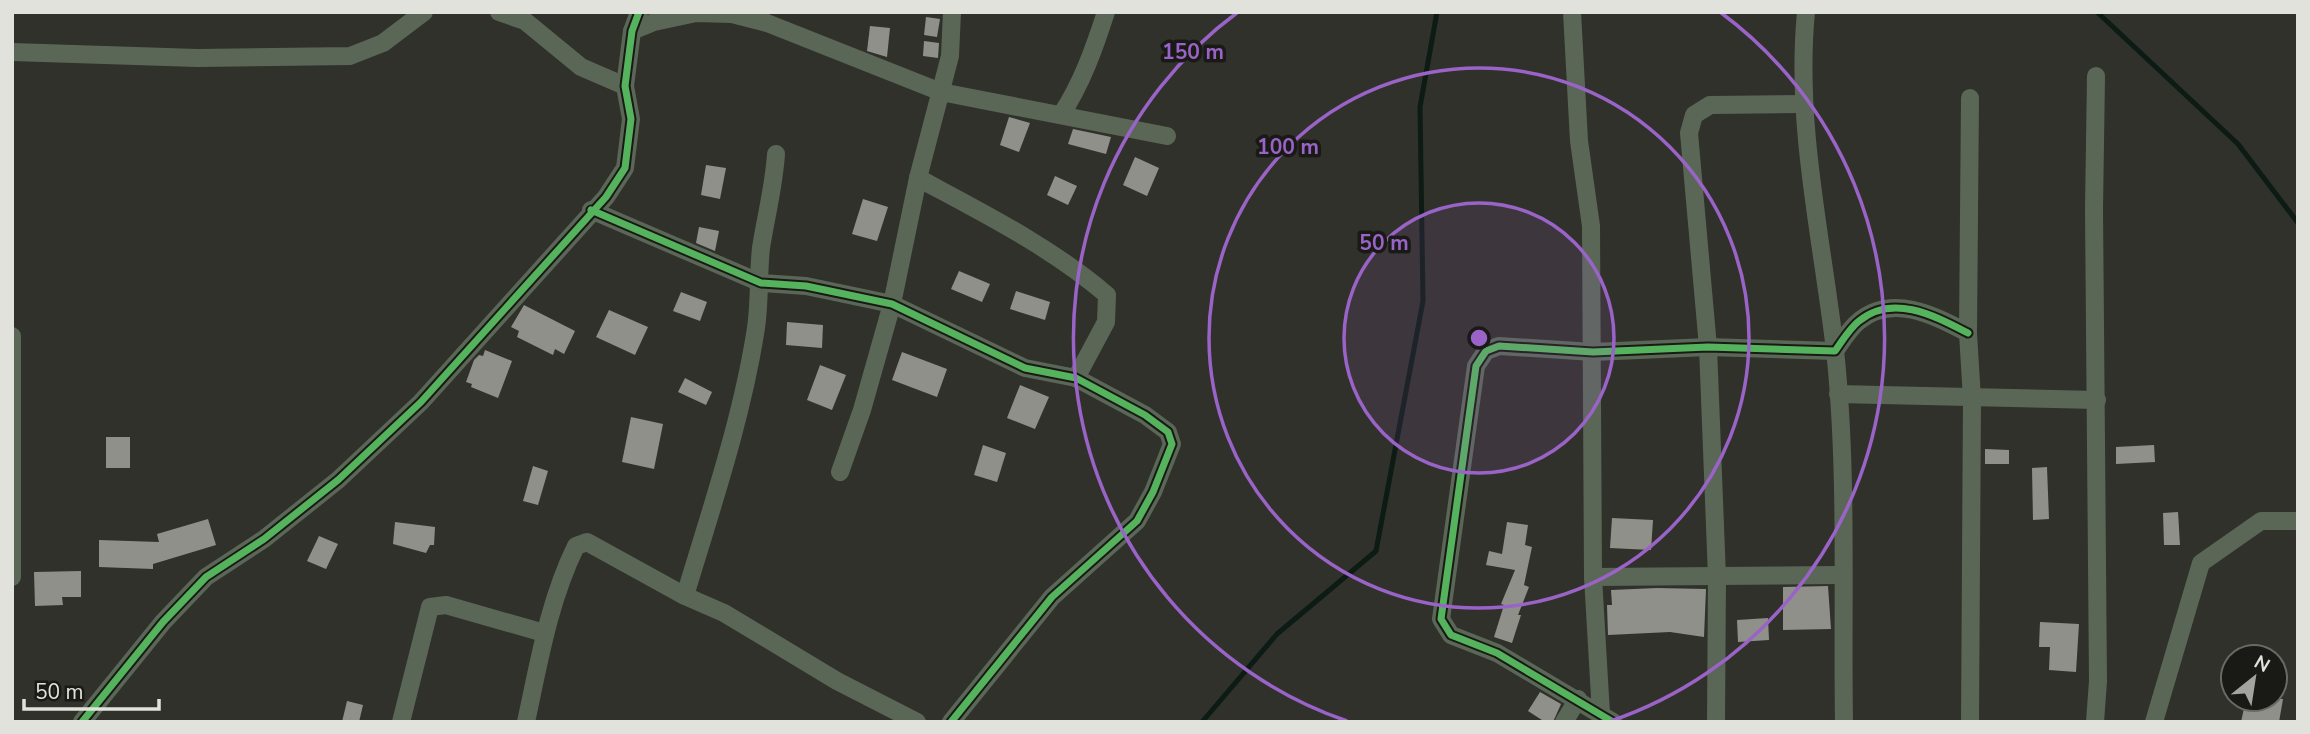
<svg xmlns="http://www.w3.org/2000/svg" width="2310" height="734" font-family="'Nunito Sans',sans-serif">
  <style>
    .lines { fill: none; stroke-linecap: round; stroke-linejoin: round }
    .stream { stroke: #0d1b15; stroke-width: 5 }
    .building { fill: #90908b }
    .minor { stroke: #5a6757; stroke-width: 18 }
    .cycleway-casing { stroke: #191a15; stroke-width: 11 }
    .cycleway { stroke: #56b35d; stroke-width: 7 }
    .ring { fill: none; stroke: #9a63c7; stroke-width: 3.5 }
    .centre { fill: #9a63c7; stroke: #191a15; stroke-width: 3.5 }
    .ring-label { font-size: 21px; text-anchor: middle; font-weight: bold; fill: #9a63c7; stroke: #191a15; stroke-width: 7; stroke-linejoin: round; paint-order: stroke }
  </style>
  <rect width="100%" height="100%" fill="#30312b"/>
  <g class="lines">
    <g class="stream">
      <path d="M 2097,12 L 2238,144 L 2298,223"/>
      <path d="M 1202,722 L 1277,634 L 1376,551 L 1423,301 L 1420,107 L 1437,12"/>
    </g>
  </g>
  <g class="building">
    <path d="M 926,17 L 940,19 L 937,37 L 924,35 Z"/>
    <path d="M 870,26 L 890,28 L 887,57 L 867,51 Z"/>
    <path d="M 924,41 L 939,43 L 938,58 L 923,56 Z"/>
    <path d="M 1009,117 L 1030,123 L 1019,152 L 1000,145 Z"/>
    <path d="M 1073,129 L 1111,137 L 1106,154 L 1068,144 Z"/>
    <path d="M 1135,157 L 1159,168 L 1147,196 L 1123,185 Z"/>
    <path d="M 706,165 L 726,168 L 720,199 L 701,195 Z"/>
    <path d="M 1055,176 L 1077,186 L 1068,205 L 1047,195 Z"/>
    <path d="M 863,199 L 888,207 L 877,241 L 852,234 Z"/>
    <path d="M 699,227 L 719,231 L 715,251 L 696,243 Z"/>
    <path d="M 959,271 L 990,284 L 982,302 L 951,289 Z"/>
    <path d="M 1016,291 L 1050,302 L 1045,320 L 1010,309 Z"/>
    <path d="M 681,292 L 707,302 L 700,321 L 673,311 Z"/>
    <path d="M 524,305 L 575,331 L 564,354 L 555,349 L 553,355 L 517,337 L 519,331 L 511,327 Z"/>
    <path d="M 609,310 L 648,327 L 635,355 L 596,337 Z"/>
    <path d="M 787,322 L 823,325 L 822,348 L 786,345 Z"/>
    <path d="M 485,350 L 512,361 L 498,398 L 471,387 L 472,384 L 466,382 L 474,360 L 479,355 L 483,356 Z"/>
    <path d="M 902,352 L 947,369 L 937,397 L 892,380 Z"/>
    <path d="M 820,365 L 846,375 L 832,410 L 807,400 Z"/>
    <path d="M 685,378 L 712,392 L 706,405 L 678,392 Z"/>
    <path d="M 1020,385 L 1049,397 L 1035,429 L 1007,418 Z"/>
    <path d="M 631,417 L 663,424 L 654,469 L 622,462 Z"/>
    <rect x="106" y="437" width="24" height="31"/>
    <path d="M 983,445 L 1006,453 L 997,482 L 974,475 Z"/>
    <path d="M 2154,445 L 2155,462 L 2116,464 L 2116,447 Z"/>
    <path d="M 1985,449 L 2009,450 L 2009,464 L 1985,464 Z"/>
    <path d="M 533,466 L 548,471 L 538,505 L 523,501 Z"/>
    <path d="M 2047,467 L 2049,519 L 2033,520 L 2032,468 Z"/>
    <path d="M 2178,512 L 2180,545 L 2164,545 L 2163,513 Z"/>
    <path d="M 1612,518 L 1653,520 L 1651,550 L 1610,548 Z"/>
    <path d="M 208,519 L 216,545 L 153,564 L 153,569 L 99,567 L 99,540 L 159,542 L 157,534 Z"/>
    <path d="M 395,522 L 435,527 L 434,545 L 430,545 L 426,553 L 393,544 Z"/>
    <path d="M 1507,522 L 1528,525 L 1525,545 L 1532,547 L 1524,585 L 1529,587 L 1518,615 L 1521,615 L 1512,643 L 1494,637 L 1504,605 L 1501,604 L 1515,570 L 1486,565 L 1489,551 L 1502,554 Z"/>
    <path d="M 319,536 L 338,544 L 326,569 L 307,561 Z"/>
    <path d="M 81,571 L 81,597 L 62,597 L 63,605 L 35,606 L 34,572 Z"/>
    <path d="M 1828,586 L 1831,629 L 1783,630 L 1783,587 Z"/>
    <path d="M 1657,588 L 1706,589 L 1704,637 L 1670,632 L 1608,635 L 1607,605 L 1612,605 L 1611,590 Z"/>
    <path d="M 1768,618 L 1769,640 L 1738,642 L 1737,620 Z"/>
    <path d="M 2040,622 L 2079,624 L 2076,672 L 2049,670 L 2050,647 L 2039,647 Z"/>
    <path d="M 1540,692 L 1561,704 L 1553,722 L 1545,722 L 1528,711 Z"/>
    <path d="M 2246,699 L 2283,699 L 2279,722 L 2241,722 Z"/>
    <path d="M 347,701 L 363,705 L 359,722 L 342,722 Z"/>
  </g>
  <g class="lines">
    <g class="minor">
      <path d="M 499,12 L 525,21 L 581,67 L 625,86"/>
      <path d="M 1572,12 L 1579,141 L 1591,226 L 1593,577 L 1601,714"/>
      <path d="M 1806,12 C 1795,125 1822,238 1835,350 C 1848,473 1842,598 1844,722"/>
      <path d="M 632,31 L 654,22 L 696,13 L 732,14 L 767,23 L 941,92 L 1167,136"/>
      <path d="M 12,52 L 197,58 L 350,56 L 383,43 L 424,12"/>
      <path d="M 1970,98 L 1968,333 L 1972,399 L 1970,722"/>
      <path d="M 1061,115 C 1082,83 1094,49 1106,12"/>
      <path d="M 918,178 C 983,213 1051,247 1107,295 L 1106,322 L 1076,378"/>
      <path d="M 591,210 L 761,283 L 806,286 L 892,304 L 1025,368 L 1076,378 L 1145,415 L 1168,432 L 1172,444 L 1153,492 L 1137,521 L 1052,597 L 951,722"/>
      <path d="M 12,336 L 12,577"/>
      <path d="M 1838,394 L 2097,400"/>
      <path d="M 840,472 L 862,410 L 892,304 L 918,178 L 950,56 L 952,12"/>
      <path d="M 1593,577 L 1842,575"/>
      <path d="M 685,596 C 711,509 742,419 756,328 C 760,301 758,275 761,248 C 766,216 774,186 776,154"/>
      <path d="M 82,722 L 163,622 L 206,577 L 264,539 L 338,480 L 421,402 L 606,197 L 625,168 L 631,119 L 625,86 L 632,31 L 639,12"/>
      <path d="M 401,722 L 430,607 L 446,605 L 544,633"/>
      <path d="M 526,722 C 539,662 549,601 576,546 L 587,542 L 685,596 L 724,613 L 837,681 L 917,722"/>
      <path d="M 1564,722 L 1578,699"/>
      <path d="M 1613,722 L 1497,653 L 1451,635 L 1441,619 L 1476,366 L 1486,351 L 1499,346 L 1593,352 L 1708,347 L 1835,351 C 1842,341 1850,328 1859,321 C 1893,293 1935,316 1968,333"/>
      <path d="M 1716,722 L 1717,577 L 1708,347 L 1689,133 L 1694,115 L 1710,105 L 1803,104"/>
      <path d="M 2095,722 L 2098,681 L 2094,209 L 2096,76"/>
      <path d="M 2154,722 L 2201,563 L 2261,521 L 2298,521"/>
    </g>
    <defs>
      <g id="cycleway">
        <path d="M 591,210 L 761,283 L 806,286 L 892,304 L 1025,368 L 1076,378 L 1145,415 L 1168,432 L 1172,444 L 1153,492 L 1137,521 L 1052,597 L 951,722"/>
        <path d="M 82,722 L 163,622 L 206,577 L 264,539 L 338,480 L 421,402 L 606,197 L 625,168 L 631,119 L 625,86 L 632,31 L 639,12"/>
        <path d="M 1613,722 L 1497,653 L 1451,635 L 1441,619 L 1476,366 L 1486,351 L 1499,346 L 1593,352 L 1708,347 L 1835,351 C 1842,341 1850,328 1859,321 C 1893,293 1935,316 1968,333"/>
      </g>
    </defs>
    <use href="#cycleway" class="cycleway-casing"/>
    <use href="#cycleway" class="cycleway"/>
  </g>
  <circle cx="1479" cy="338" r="135" fill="#9a63c7" fill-opacity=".12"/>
  <g class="ring">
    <circle cx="1479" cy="338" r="135"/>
    <circle cx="1479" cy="338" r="270"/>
    <path d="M1347 721A405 405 0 0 1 1238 12M1720 12A405 405 0 0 1 1611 721"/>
  </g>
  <circle cx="1479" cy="338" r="10" class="centre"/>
  <g class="ring-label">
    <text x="1193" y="59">150 m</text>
    <text x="1288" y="154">100 m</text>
    <text x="1384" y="250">50 m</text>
  </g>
  <rect width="2310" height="734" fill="none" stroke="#e1e2db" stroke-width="28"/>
  <g transform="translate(2254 678) rotate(30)"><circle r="33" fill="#191a15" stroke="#696a64" stroke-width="2"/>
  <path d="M0-5L12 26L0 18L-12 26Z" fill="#a3a49d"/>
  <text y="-10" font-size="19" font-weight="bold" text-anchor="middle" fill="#e1e2db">N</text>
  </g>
  <path d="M24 699v10h135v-10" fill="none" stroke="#e1e2db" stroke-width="3.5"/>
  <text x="35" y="699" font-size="21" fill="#e1e2db" stroke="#191a15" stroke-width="5" paint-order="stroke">50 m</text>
</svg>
